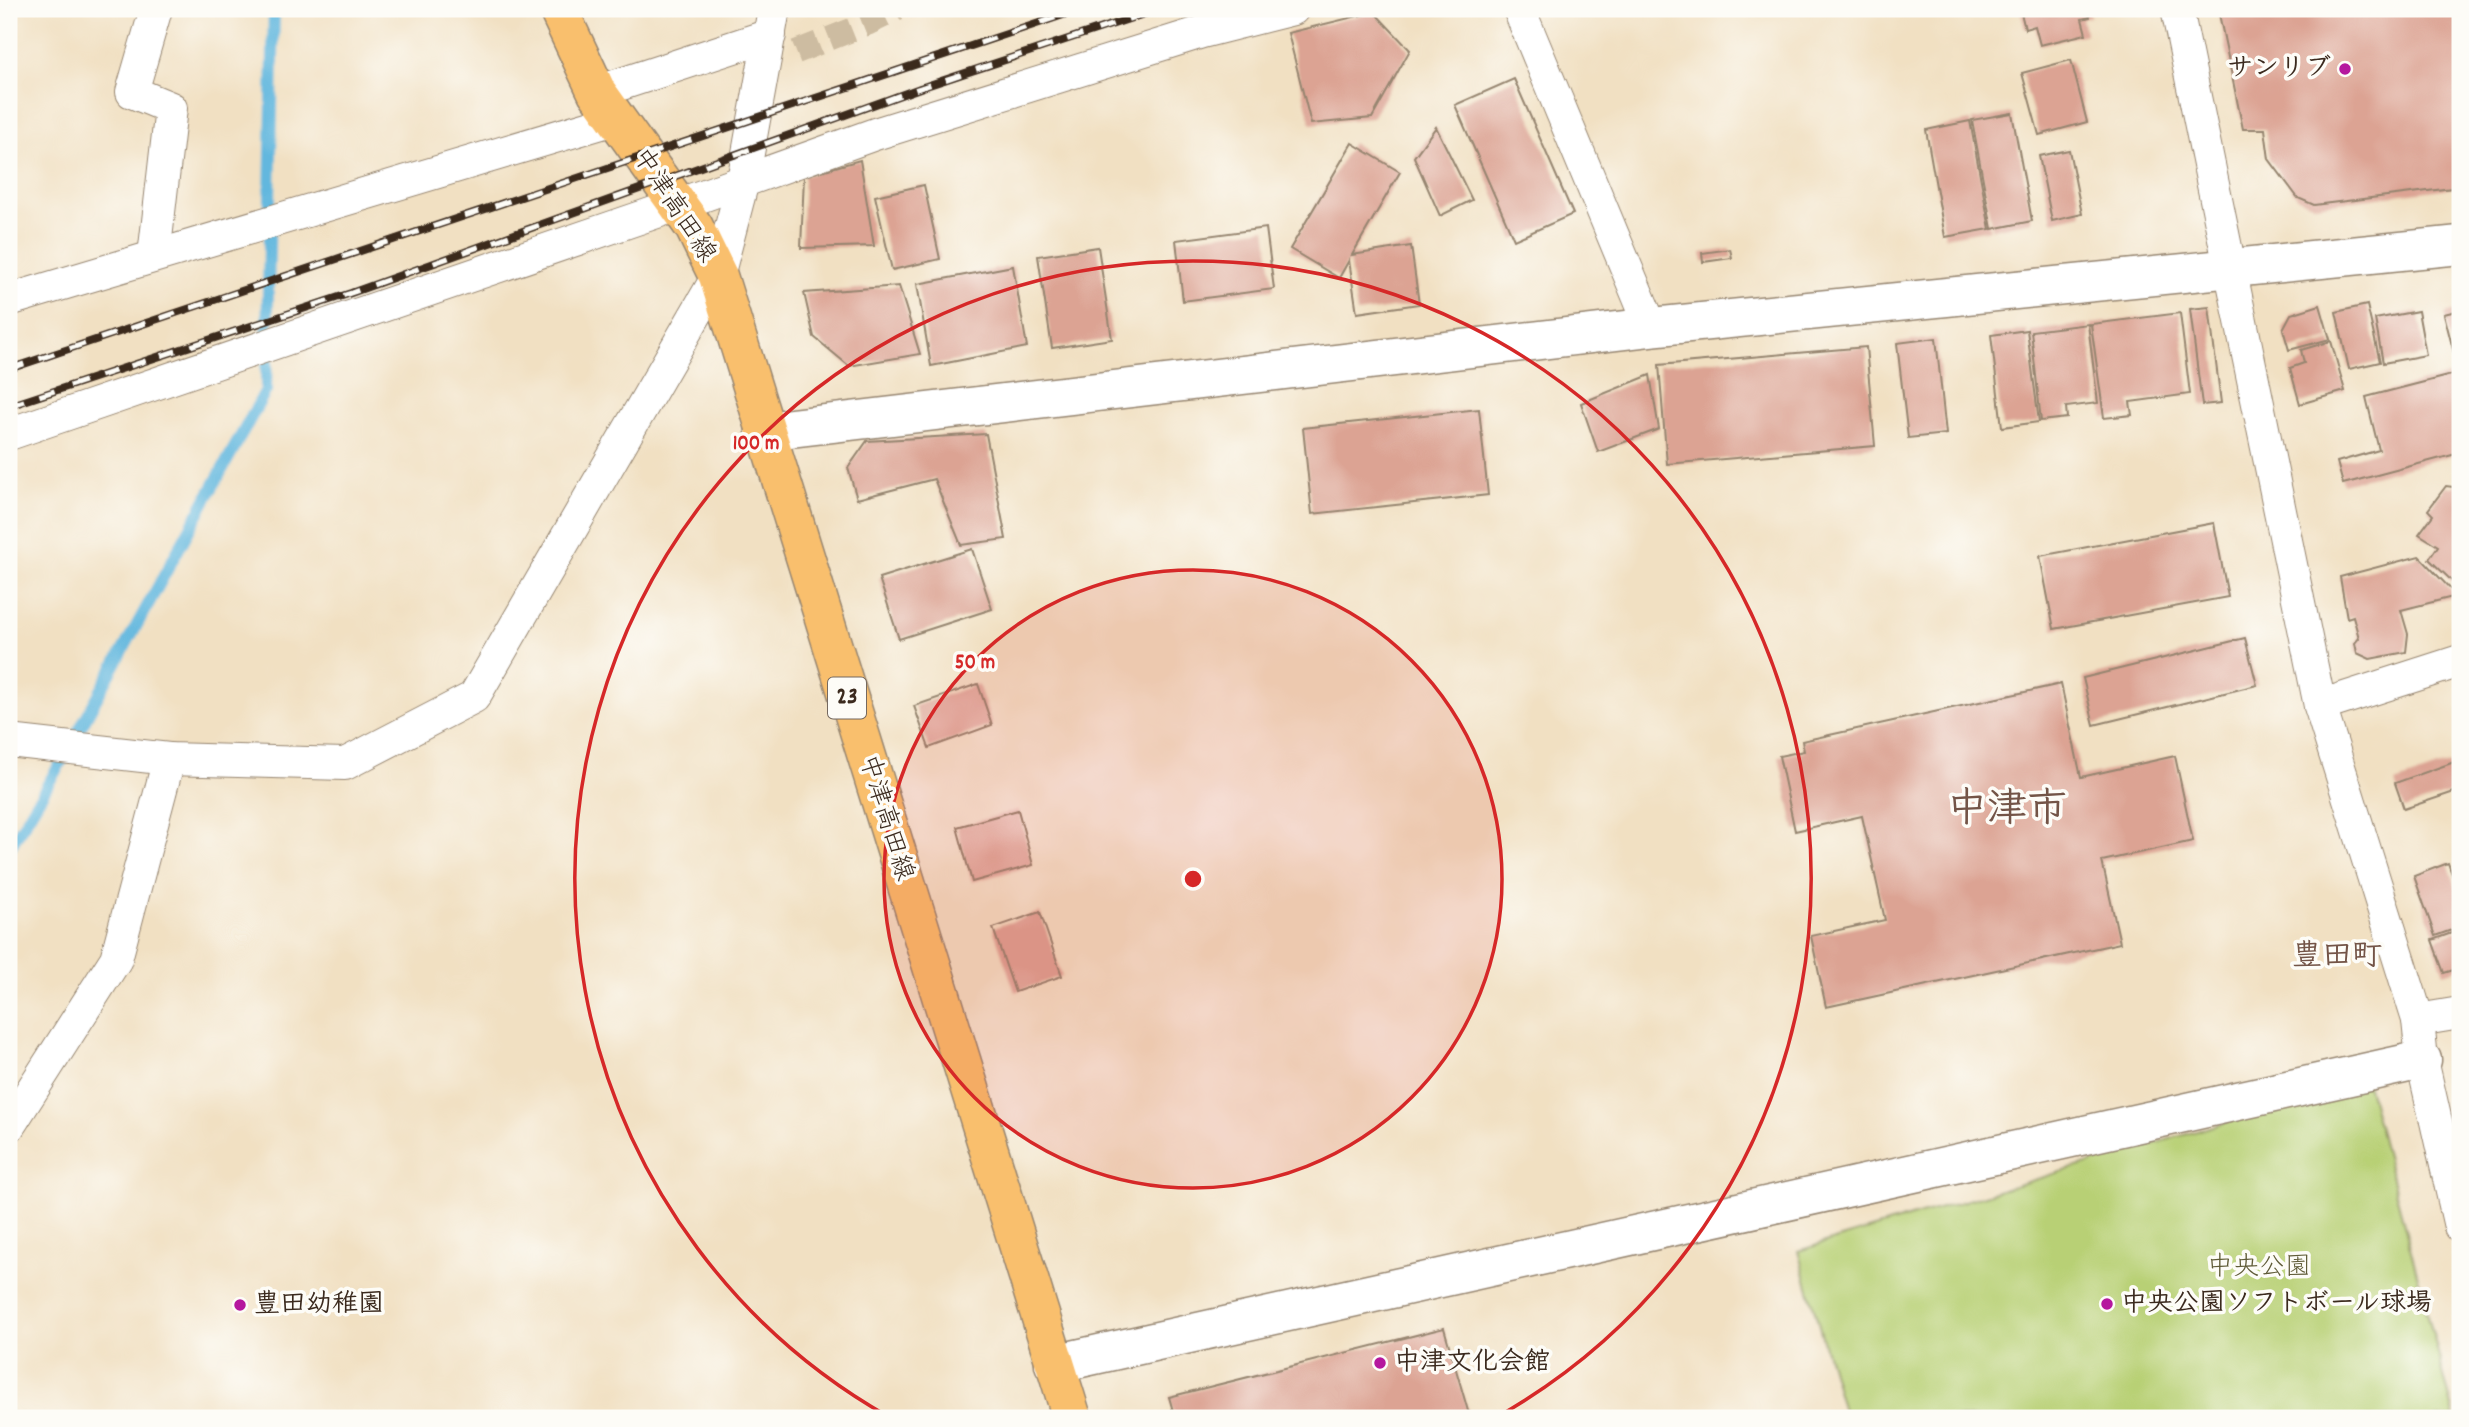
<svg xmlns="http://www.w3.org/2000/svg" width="2469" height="1427" font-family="Dekko,'Klee One',sans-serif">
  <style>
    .green { fill: #b8d075; stroke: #7a7d4a; stroke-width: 2 }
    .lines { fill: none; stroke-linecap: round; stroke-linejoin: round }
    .stream { stroke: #62b7de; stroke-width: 12 }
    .building { fill: #dca393 }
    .pedestrian-tunnel { stroke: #cdbca1; stroke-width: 24; stroke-dasharray: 24 12; stroke-linecap: butt }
    .minor-casing { stroke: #968570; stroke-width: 34 }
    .tertiary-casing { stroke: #968570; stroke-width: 41 }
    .primary-casing { stroke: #968570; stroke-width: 41 }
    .minor { stroke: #fff; stroke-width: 32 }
    .tertiary { stroke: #fff; stroke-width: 38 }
    .primary { stroke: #f9bf6d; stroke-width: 38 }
    .rail-casing { stroke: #3b2a1e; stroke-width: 8 }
    .rail { stroke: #fdfcf7; stroke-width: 5; stroke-dasharray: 16; stroke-linecap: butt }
    .ring { fill: none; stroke: #d62828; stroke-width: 3.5 }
    .poi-dot { fill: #b5179e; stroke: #fdfcf7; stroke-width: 2.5 }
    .labels { text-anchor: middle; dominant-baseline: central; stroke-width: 7; stroke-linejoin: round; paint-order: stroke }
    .shield { fill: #fdfcf7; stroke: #75695f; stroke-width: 2 }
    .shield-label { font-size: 24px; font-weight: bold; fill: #3b2a1e }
    .poi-label { font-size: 26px; font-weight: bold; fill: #3b2a1e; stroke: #fdfcf7; text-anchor: start }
    .street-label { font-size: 26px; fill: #3b2a1e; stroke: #fdfcf7 }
    .park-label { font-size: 26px; fill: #605c38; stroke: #fdfcf7 }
    .quarter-label { font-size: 30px; font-weight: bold; fill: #735447; stroke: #fdfcf7 }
    .town-label { font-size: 40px; font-weight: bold; fill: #735447; stroke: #fdfcf7 }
    .centre { fill: #d62828; stroke: #fdfcf7; stroke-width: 3.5 }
    .ring-label { font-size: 21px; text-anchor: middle; font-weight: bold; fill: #d62828; stroke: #fdfcf7; stroke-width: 7; stroke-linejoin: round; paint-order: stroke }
  </style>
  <rect width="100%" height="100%" fill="#fdfcf7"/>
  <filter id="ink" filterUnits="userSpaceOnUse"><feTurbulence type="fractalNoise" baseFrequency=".0143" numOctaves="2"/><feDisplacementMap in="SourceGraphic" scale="14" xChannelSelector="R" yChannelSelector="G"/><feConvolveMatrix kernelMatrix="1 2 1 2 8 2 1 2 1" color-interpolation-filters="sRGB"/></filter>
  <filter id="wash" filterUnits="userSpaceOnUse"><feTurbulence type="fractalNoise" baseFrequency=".00686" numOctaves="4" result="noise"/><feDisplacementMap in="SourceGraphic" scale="28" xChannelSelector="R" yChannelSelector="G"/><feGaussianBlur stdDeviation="1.57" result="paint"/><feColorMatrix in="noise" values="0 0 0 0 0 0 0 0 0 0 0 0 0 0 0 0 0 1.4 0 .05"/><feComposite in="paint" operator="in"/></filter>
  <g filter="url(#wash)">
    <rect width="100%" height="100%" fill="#f1e0c2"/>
    <path class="green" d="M 2366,1080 L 2455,1418 L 1845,1418 L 1798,1251 Z"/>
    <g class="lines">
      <path class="stream" d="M 9,849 L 66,754 L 266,390 L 274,9"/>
    </g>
    <g id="blocks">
      <g class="building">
        <path d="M 2020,9 L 2088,9 L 2090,17 L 2082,19 L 2086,34 L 2040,45 L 2035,26 L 2025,29 Z"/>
        <path d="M 2218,9 L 2460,9 L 2460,187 L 2314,205 L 2298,198 L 2269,159 L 2265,129 L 2243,129 Z"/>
        <path d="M 1374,12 L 1410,50 L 1372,118 L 1311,124 L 1288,33 Z"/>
        <path d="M 2071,60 L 2087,122 L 2039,135 L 2022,73 Z"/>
        <path d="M 1514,79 L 1573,214 L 1514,240 L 1455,105 Z"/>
        <path d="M 2012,113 L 2032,221 L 1992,229 L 1972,120 Z"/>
        <path d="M 1970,121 L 1990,229 L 1945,237 L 1926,130 Z"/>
        <path d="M 1436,127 L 1472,200 L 1440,216 L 1414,157 Z"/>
        <path d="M 1352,143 L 1400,172 L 1352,255 L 1411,246 L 1419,304 L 1357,313 L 1349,260 L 1339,278 L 1290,249 Z"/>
        <path d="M 2069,150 L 2082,214 L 2052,221 L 2039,156 Z"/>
        <path d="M 860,160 L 874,246 L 801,248 L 804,176 Z"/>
        <path d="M 924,185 L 940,259 L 892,270 L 875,196 Z"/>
        <path d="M 1266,228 L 1274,289 L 1183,301 L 1176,240 Z"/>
        <path d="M 1098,247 L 1112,339 L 1052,348 L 1038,256 Z"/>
        <path d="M 1730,249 L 1732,258 L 1703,262 L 1702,253 Z"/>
        <path d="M 1013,266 L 1027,347 L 931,366 L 917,284 Z"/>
        <path d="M 899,286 L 920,354 L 849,366 L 814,337 L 804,293 Z"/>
        <path d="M 2320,305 L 2330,339 L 2289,350 L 2283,329 L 2291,314 Z"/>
        <path d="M 2367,305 L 2380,362 L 2349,369 L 2336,312 Z"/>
        <path d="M 2209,307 L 2221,403 L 2202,405 L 2190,309 Z"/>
        <path d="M 2460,310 L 2460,453 L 2343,484 L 2337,462 L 2379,450 L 2366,397 L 2459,373 L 2444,314 Z"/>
        <path d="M 2418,311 L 2426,355 L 2383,363 L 2375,319 Z"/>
        <path d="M 2180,313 L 2190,394 L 2130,402 L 2132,415 L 2104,418 L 2091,324 Z"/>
        <path d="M 2088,324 L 2098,403 L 2066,407 L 2067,418 L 2041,421 L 2031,331 Z"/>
        <path d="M 2027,330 L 2039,422 L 2002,427 L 1991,335 Z"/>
        <path d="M 1936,338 L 1946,434 L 1908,438 L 1897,343 Z"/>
        <path d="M 2331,341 L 2345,391 L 2300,404 L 2290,368 L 2304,363 L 2301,350 Z"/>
        <path d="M 1866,347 L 1875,446 L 1667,464 L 1659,365 Z"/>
        <path d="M 1650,375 L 1659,429 L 1598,452 L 1581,403 Z"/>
        <path d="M 1479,409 L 1488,495 L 1312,514 L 1303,428 Z"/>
        <path d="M 986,434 L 1006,539 L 961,545 L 934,479 L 857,499 L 848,468 L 867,441 Z"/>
        <path d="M 2460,478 L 2460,576 L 2455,584 L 2429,559 L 2438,546 L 2419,534 L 2433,515 L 2428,510 L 2446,486 L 2453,487 Z"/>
        <path d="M 2214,523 L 2228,597 L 2054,629 L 2040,556 Z"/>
        <path d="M 972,549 L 992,609 L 899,639 L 879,578 Z"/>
        <path d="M 2419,556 L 2457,596 L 2401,610 L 2408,634 L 2406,652 L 2370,659 L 2357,653 L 2355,643 L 2359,638 L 2353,616 L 2347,618 L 2340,577 Z"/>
        <path d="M 2245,638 L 2257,685 L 2094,725 L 2083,678 Z"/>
        <path d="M 978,684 L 992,725 L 929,748 L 914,706 Z"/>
        <path d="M 2061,684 L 2081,777 L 2175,756 L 2193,841 L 2102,861 L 2120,943 L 1826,1007 L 1811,936 L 1885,920 L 1862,816 L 1795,831 L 1779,756 L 1804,751 L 1802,741 Z"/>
        <path d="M 2460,760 L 2460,790 L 2404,809 L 2395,783 Z"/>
        <path d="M 1018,810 L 1033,865 L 972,882 L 957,827 Z"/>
        <path d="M 2448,863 L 2460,897 L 2460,927 L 2435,936 L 2414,876 Z"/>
        <path d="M 1040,912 L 1062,976 L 1015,992 L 993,928 Z"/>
        <path d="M 2460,930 L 2460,968 L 2444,973 L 2432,940 Z"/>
        <path d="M 1444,1328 L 1470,1418 L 1175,1418 L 1169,1397 Z"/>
      </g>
    </g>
  </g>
  <g filter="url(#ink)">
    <use href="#blocks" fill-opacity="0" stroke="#968570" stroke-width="2"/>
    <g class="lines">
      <path class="pedestrian-tunnel" d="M 796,52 L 869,23 L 898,9"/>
      <defs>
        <g id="minor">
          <path d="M 1519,9 L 1651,327"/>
          <path d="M 2177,9 L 2320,706 L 2418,1020 L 2422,1060 L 2460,1227"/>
          <path d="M 597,92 L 770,35"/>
          <path d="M 154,256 L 171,108 L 132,92 L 156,9"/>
          <path d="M 9,300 L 615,119"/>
          <path d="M 9,434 L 677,205 L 875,134 L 1202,32 L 1293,9"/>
          <path d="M 2320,706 L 2460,661"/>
          <path d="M 9,741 L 169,759 L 345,764 L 474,697 L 718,276 L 743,181 L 774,9"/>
          <path d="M 2418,1020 L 2460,1013"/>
          <path d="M 9,1126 L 116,959 L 169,759"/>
        </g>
        <g id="tertiary">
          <path d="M 765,431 L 1651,327 L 2460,245"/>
          <path d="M 1054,1364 L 2422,1060"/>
        </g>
        <path id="primary" d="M 558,9 L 597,92 L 694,227 L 718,276 L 1072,1418"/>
      </defs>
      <use href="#minor" class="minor-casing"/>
      <use href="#tertiary" class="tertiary-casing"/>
      <use href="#primary" class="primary-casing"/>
      <use href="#minor" class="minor"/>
      <use href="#tertiary" class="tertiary"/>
      <use href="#primary" class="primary"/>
      <defs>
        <g id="rail">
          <path d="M 9,369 L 1081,9"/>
          <path d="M 9,406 L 351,293 L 920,88 L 1159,9"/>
        </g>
      </defs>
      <use href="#rail" class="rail-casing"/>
      <use href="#rail" class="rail"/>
    </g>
  </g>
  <circle cx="1193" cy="879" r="309" fill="#d62828" fill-opacity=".12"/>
  <g class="ring">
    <circle cx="1193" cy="879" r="309"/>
    <path d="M889 1417A618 618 0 1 1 1497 1417"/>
  </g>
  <g class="poi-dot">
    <circle cx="2345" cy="69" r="7"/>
    <circle cx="2107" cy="1304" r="7"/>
    <circle cx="240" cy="1305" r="7"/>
    <circle cx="1380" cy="1363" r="7"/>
  </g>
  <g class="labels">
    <rect class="shield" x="828" y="677.5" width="38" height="41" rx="5"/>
    <g class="shield-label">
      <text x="847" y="698">23</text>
    </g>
    <g class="poi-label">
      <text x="2331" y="69" text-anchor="end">サンリブ</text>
      <text x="2121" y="1304">中央公園ソフトボール球場</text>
      <text x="254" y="1305">豊田幼稚園</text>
      <text x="1394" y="1363">中津文化会館</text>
    </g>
    <g class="street-label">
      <text transform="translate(673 206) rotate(57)">中津高田線</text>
      <text transform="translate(885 818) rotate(73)">中津高田線</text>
    </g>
    <g class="park-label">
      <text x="2259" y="1268">中央公園</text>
    </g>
    <g class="quarter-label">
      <text x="2337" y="958">豊田町</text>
    </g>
    <g class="town-label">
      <text x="2007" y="812">中津市</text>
    </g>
  </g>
  <circle cx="1193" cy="879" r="10" class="centre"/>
  <g class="ring-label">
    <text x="756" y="449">100 m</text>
    <text x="975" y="668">50 m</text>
  </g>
  <rect width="2469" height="1427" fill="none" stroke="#fdfcf7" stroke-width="35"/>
</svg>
